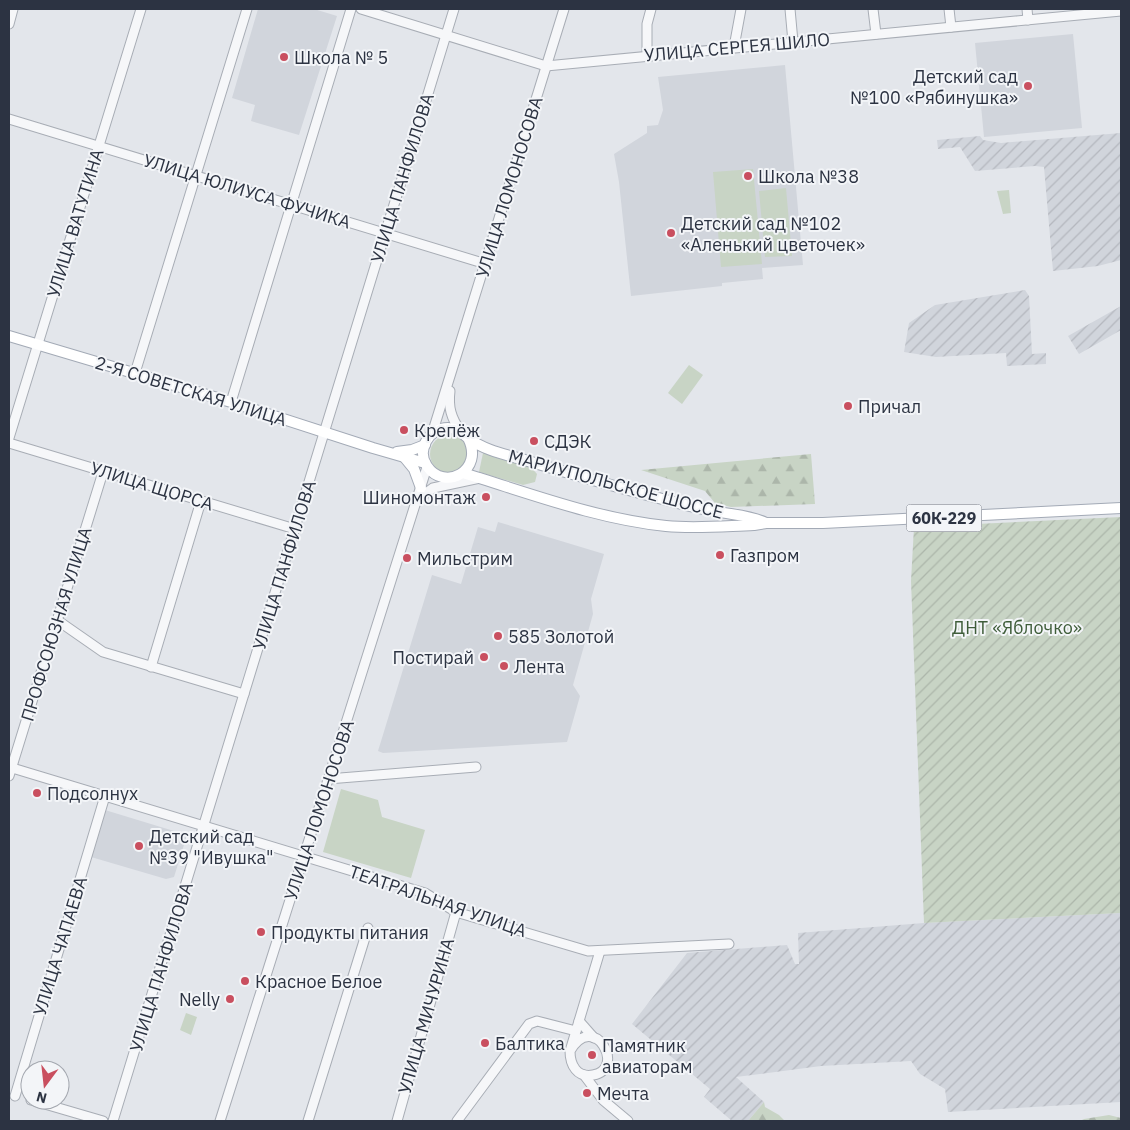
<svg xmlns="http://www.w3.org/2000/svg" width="1130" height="1130" font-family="'IBM Plex Sans',sans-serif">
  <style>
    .built { fill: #d1d5dc }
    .industrial { fill: url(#industrial-furrows) }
    .green { fill: #c8d4c5 }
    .forest { fill: url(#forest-firs) }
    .garden { fill: url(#garden-furrows) }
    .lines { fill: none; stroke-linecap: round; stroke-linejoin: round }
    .minor-casing { stroke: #a8adb5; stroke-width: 11 }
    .major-casing { stroke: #a3aab6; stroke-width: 12 }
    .minor { stroke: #f6f7f9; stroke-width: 9 }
    .major { stroke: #fff; stroke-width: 10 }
    .poi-dot { fill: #c94f5f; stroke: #f3f5f8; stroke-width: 2 }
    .labels { text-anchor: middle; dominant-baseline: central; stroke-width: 4; stroke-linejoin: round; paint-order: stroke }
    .shield { fill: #f3f5f8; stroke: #686d79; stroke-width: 1 }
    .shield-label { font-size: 16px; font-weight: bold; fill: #2c3342 }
    .street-label { font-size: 18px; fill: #2c3342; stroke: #f3f5f8 }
    .poi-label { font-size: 18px; fill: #2c3342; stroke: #f3f5f8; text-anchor: start }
    .park-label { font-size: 18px; fill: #3f5d3a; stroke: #f3f5f8 }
  </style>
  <defs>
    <pattern id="industrial-furrows" width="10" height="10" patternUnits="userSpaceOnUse" patternTransform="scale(1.25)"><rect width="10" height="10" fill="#d1d5dc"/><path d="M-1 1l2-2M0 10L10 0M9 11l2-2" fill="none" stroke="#b4b7be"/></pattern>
    <pattern id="forest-firs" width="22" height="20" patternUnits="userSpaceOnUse" patternTransform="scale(1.25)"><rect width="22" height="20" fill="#c8d4c5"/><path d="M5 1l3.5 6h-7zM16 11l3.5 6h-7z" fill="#acb6aa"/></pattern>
    <pattern id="garden-furrows" width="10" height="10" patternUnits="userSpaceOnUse" patternTransform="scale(1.25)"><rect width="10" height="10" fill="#c8d4c5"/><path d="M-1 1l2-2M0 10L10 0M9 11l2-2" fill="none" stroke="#acb6aa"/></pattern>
  </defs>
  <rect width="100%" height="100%" fill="#e3e6eb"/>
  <g class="built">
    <path d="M 258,9 L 314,9 L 337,16 L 299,135 L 251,121 L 255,105 L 232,98 Z"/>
    <path d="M 1073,34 L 1082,128 L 984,137 L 975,43 Z"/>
    <path d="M 785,65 L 803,265 L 762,268 L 763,279 L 722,283 L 722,286 L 631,296 L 619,182 L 614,154 L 647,133 L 647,126 L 658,125 L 663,110 L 658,77 Z"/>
    <path d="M 498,522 L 604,554 L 591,599 L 593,614 L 573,685 L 580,696 L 567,742 L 383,753 L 378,751 L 432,575 L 461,584 L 478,527 L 495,532 Z"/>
    <path d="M 105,810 L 187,835 L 174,877 L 166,879 L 91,857 Z"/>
  </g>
  <g class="industrial">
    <path d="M 1121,133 L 1121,260 L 1098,266 L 1053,271 L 1044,167 L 1035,166 L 975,171 L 960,147 L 938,149 L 937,140 L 980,136 L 983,140 L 1001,143 Z"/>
    <path d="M 1025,290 L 1029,296 L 1032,354 L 1046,353 L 1046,364 L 1007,366 L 1006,353 L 936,357 L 904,352 L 909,323 L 935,305 Z"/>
    <path d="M 1121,306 L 1121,330 L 1079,354 L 1068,336 Z"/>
    <path d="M 1121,913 L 1121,1102 L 948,1112 L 945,1089 L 920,1074 L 911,1061 L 821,1066 L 736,1077 L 764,1102 L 748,1121 L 732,1121 L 704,1097 L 710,1089 L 632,1024 L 687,953 L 787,945 L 795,964 L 799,964 L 798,933 L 924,923 Z"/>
  </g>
  <g class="green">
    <path d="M 753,169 L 762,264 L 721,267 L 713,172 Z"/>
    <path d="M 786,188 L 792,256 L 765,257 L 759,191 Z"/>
    <path d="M 1009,190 L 1011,213 L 1003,214 L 997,191 Z"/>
    <path d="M 689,365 L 703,375 L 682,404 L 668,393 Z"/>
    <circle cx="449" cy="454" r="19"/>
    <path d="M 483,453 L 529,465 L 537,474 L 535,482 L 523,485 L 479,472 Z"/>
    <path d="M 341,789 L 378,800 L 382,817 L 425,830 L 411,878 L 323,852 Z"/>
    <path d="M 186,1013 L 197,1017 L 191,1035 L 180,1030 Z"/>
  </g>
  <g class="forest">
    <path d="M 811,454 L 815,504 L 731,507 L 715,503 L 705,491 L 641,470 Z"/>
    <path d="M 764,1102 L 765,1107 L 779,1115 L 785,1121 L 748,1121 Z"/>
    <path d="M 1109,1115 L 1121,1118 L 1121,1121 L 1080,1121 L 1084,1119 Z"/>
  </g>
  <path class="garden" d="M 1121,517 L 1121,913 L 924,923 L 911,581 L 914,527 Z"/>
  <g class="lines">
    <defs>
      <g id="minor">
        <path d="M 361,9 L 546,66 L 1121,11"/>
        <path d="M 790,9 L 793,42"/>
        <path d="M 873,9 L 876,34"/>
        <path d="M 949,9 L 951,27"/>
        <path d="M 1027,9 L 1028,20"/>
        <path d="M 9,24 L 13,9"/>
        <path d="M 734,47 L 741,9"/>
        <path d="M 647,56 L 647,24 L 651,9"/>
        <path d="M 9,119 L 486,264"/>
        <path d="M 135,373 L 247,9"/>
        <path d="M 450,391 C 448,407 451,418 461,432"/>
        <path d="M 231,402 L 351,9"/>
        <path d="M 432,434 L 564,9"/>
        <path d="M 9,438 L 141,9"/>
        <path d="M 9,443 L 295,529"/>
        <path d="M 418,499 L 433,488 L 480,478"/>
        <path d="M 57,620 L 103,652 L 244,694"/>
        <path d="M 151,667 L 201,501"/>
        <path d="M 9,767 L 425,893 L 456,912 L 588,951 L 729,944"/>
        <path d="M 9,776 L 103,472"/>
        <path d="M 328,779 L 476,767"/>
        <path d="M 579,1021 L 594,1038"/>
        <path d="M 570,1051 C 594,1010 627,1069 593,1075 C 577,1078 570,1065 570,1051 L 600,951"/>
        <path d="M 584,1075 L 603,1100 L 628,1121"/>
        <path d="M 15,1096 L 105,796"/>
        <path d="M 31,1100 L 103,1121"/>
        <path d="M 113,1121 L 454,9"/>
        <path d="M 220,1121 L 427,467"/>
        <path d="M 308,1121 L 368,928"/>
        <path d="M 397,1121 L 456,912"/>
        <path d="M 457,1121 L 529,1024 L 537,1021 L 576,1031"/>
      </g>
      <g id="major">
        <path d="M 9,336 L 231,402 L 373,448 L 425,463"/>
        <path d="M 468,438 C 485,471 444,492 427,466 C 416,450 429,428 448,428 C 457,428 462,433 468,438 C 485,451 508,455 528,461 C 575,475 623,489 670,501 C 685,505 700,509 715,511 C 732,515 750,515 766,523"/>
        <path d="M 397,452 L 412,450 L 425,445"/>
        <path d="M 405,458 L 414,469 L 421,488"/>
        <path d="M 463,473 C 529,493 597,519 666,526 C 695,529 725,526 754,525 L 766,523 L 823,523 L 1121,508"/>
      </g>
    </defs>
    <use href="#minor" class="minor-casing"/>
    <use href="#major" class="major-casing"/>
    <use href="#minor" class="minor"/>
    <use href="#major" class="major"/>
  </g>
  <g class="poi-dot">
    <circle cx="284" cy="57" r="5"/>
    <circle cx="1028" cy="86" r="5"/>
    <circle cx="748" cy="176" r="5"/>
    <circle cx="671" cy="233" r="5"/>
    <circle cx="848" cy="406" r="5"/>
    <circle cx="404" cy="430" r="5"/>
    <circle cx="534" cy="441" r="5"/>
    <circle cx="486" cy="497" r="5"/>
    <circle cx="720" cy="555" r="5"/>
    <circle cx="407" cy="558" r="5"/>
    <circle cx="498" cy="636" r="5"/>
    <circle cx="484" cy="657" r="5"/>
    <circle cx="504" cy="666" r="5"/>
    <circle cx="37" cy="793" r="5"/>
    <circle cx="139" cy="846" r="5"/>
    <circle cx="261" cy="932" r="5"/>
    <circle cx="245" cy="981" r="5"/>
    <circle cx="230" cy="999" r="5"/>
    <circle cx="485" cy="1043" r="5"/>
    <circle cx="592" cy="1055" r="5"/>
    <circle cx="587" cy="1093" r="5"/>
  </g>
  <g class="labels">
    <rect class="shield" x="906.5" y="504.5" width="75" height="27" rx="4"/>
    <g class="shield-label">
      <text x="944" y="518">60К-229</text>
    </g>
    <g class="street-label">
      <text transform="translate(737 47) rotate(-5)">УЛИЦА СЕРГЕЯ ШИЛО</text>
      <text transform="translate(402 178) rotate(-73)">УЛИЦА ПАНФИЛОВА</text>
      <text transform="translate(509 187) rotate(-73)">УЛИЦА ЛОМОНОСОВА</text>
      <text transform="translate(247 191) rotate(17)">УЛИЦА ЮЛИУСА ФУЧИКА</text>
      <text transform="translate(75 223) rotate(-73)">УЛИЦА ВАТУТИНА</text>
      <text transform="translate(191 391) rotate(17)">2-Я СОВЕТСКАЯ УЛИЦА</text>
      <text transform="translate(616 484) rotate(15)">МАРИУПОЛЬСКОЕ ШОССЕ</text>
      <text transform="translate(152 486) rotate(17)">УЛИЦА ЩОРСА</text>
      <text transform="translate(284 565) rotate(-73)">УЛИЦА ПАНФИЛОВА</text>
      <text transform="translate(56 624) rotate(-73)">ПРОФСОЮЗНАЯ УЛИЦА</text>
      <text transform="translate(319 810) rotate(-72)">УЛИЦА ЛОМОНОСОВА</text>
      <text transform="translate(438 901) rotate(19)">ТЕАТРАЛЬНАЯ УЛИЦА</text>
      <text transform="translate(60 946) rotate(-73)">УЛИЦА ЧАПАЕВА</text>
      <text transform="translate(161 967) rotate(-73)">УЛИЦА ПАНФИЛОВА</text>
      <text transform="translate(426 1016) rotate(-74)">УЛИЦА МИЧУРИНА</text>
    </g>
    <g class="poi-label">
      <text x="294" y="57">Школа № 5</text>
      <text x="1018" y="76" text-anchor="end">Детский сад<tspan x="1018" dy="21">№100 «Рябинушка»</tspan></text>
      <text x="758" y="176">Школа №38</text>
      <text x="681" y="223">Детский сад №102<tspan x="681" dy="21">«Аленький цветочек»</tspan></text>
      <text x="858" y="406">Причал</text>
      <text x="414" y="430">Крепёж</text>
      <text x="544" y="441">СДЭК</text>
      <text x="476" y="497" text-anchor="end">Шиномонтаж</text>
      <text x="730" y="555">Газпром</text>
      <text x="417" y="558">Мильстрим</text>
      <text x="508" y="636">585 Золотой</text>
      <text x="474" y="657" text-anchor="end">Постирай</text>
      <text x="514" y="666">Лента</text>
      <text x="47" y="793">Подсолнух</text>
      <text x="149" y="836">Детский сад<tspan x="149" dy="21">№39 "Ивушка"</tspan></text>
      <text x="271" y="932">Продукты питания</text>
      <text x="255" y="981">Красное Белое</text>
      <text x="220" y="999" text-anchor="end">Nelly</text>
      <text x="495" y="1043">Балтика</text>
      <text x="602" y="1045">Памятник<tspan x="602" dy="21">авиаторам</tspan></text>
      <text x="597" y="1093">Мечта</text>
    </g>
    <g class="park-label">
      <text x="1017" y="627">ДНТ «Яблочко»</text>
    </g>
  </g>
  <rect width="1130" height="1130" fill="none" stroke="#2c3342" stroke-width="20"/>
  <g transform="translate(45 1085) rotate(195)"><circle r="24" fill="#f3f5f8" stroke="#a3a7af"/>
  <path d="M0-4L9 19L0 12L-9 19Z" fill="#c94f5f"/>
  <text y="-8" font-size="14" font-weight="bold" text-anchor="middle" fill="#2c3342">N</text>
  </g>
</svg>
